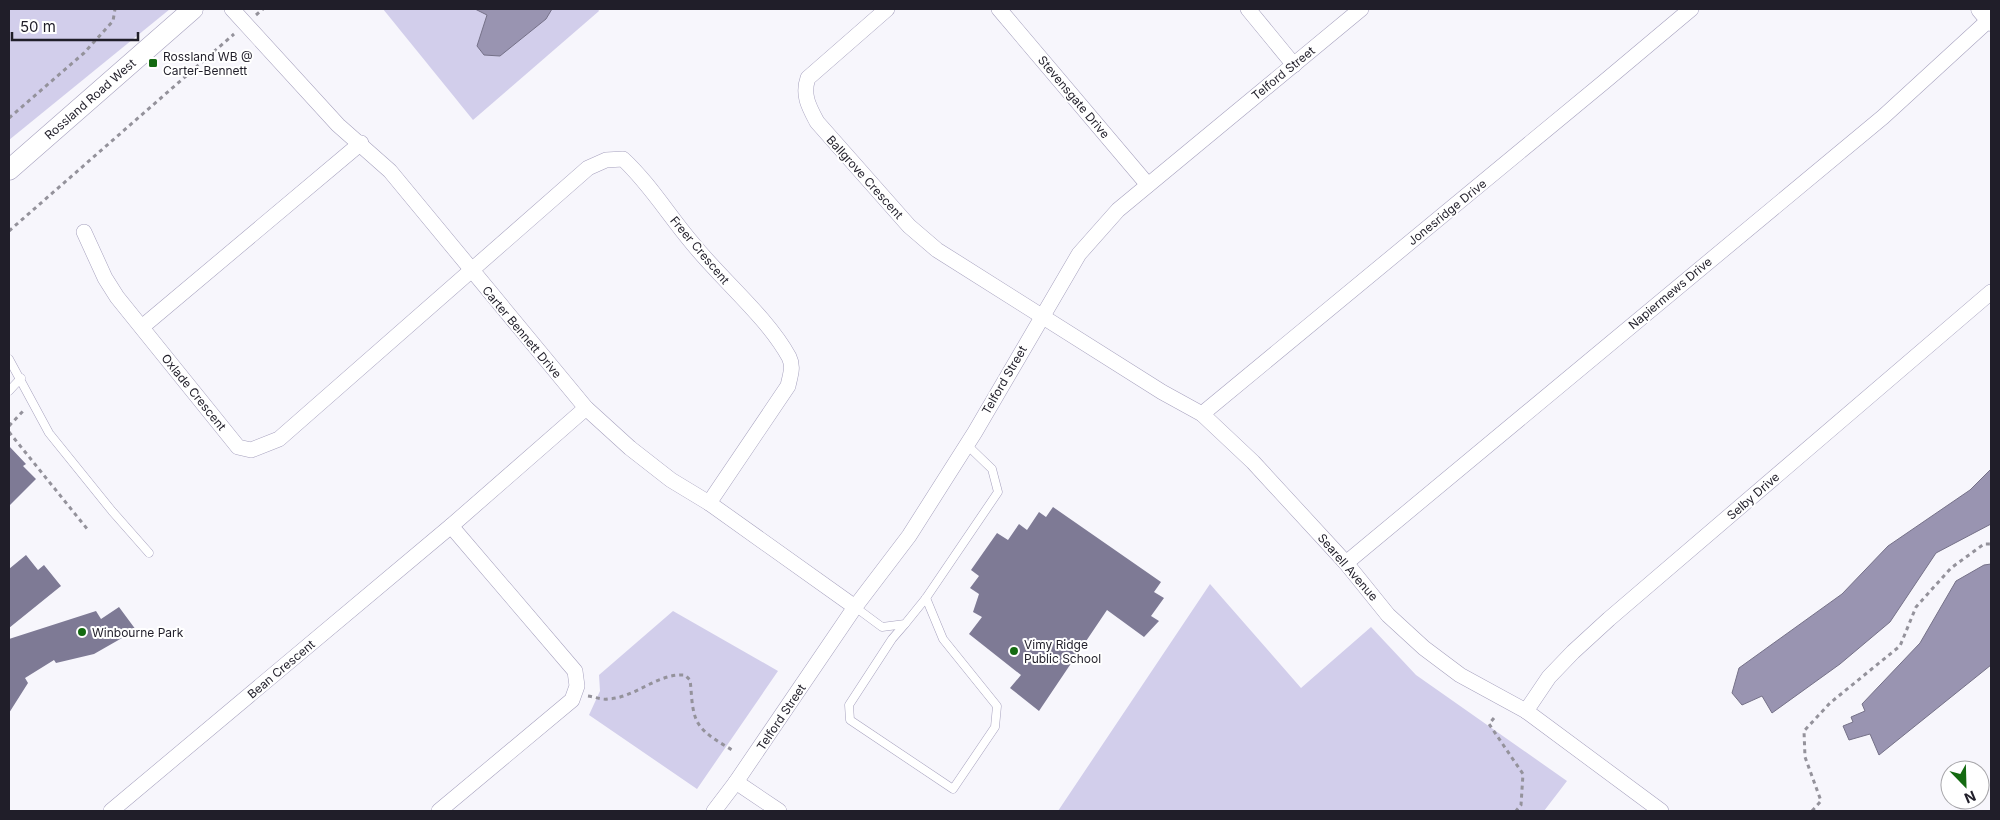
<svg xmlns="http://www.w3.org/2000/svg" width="2000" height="820" font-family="Inter,sans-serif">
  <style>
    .green { fill: #d2ceeb }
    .water { fill: #9994b1; stroke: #757188 }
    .building { fill: #7e7a95 }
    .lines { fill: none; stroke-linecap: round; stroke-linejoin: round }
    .service-casing { stroke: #a6a1be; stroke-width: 9 }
    .minor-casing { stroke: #a6a1be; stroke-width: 16 }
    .tertiary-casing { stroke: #a6a1be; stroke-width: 19 }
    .secondary-casing { stroke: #a6a1be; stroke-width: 21 }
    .path { stroke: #94929b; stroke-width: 3; stroke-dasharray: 4 4; stroke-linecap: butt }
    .service { stroke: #fff; stroke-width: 8 }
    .minor { stroke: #fff; stroke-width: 15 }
    .tertiary { stroke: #fff; stroke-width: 18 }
    .secondary { stroke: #fff; stroke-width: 20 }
    .poi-dot { fill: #146a11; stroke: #fff; stroke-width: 2 }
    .labels { text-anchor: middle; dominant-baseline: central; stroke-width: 4; stroke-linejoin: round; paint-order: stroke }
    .poi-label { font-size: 12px; fill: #201e29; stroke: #fff; text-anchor: start }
    .street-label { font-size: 12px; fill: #201e29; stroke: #fff }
  </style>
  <rect width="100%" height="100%" fill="#f7f6fc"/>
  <g class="green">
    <path d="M 9,9 L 170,9 L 9,140 Z"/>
    <path d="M 383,9 L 598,9 L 599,11 L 473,120 Z"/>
    <path d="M 1210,584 L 1301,688 L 1371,627 L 1416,675 L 1567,781 L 1544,811 L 1058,811 Z"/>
    <path d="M 673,611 L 778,671 L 697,789 L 589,715 L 600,691 L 599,675 Z"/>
  </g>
  <g class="water">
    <path d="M 475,9 L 552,9 L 546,19 L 500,56 L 484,55 L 477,46 L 487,15 Z"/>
    <path d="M 1991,469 L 1991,524 L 1936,553 L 1890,622 L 1840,664 L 1772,713 L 1762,696 L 1742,705 L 1732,693 L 1739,668 L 1842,594 L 1888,546 L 1970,490 Z"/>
    <path d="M 1991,564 L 1991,665 L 1879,755 L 1870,734 L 1849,740 L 1843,726 L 1853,722 L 1851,717 L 1865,711 L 1862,704 L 1920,643 L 1956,581 L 1984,565 Z"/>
  </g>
  <g class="building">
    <path d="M 9,446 L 26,464 L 23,466 L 36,479 L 9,506 Z"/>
    <path d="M 1053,507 L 1161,582 L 1154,592 L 1164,598 L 1151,616 L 1159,621 L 1144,637 L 1107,610 L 1039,711 L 1010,688 L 1021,675 L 969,634 L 982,617 L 973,612 L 979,594 L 970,588 L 979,576 L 971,570 L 997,533 L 1008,540 L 1019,524 L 1027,530 L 1039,512 L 1046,517 Z"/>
    <path d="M 26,555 L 38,570 L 44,565 L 61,586 L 9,628 L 9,569 Z"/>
    <path d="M 119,607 L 136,630 L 94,654 L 56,663 L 54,660 L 25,678 L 28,683 L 9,713 L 9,639 L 96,611 L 101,619 Z"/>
  </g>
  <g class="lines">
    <defs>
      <g id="service">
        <path d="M 9,359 L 49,433 L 112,511 L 149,553"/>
        <path d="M 9,391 L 21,378"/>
        <path d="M 855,607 L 882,627 L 905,624 L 926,598 L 998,492 L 992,469 L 966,444"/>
        <path d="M 905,624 L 892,639 L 849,705 L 850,720 L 953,789 L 995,727 L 997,706 L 943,639 L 926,598"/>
      </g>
      <g id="minor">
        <path d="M 232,9 L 338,125 L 390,171 L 586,408 L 630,448 L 671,480 L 709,503 L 855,607"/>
        <path d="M 887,9 L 808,78 C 802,95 809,107 817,122 L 909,226 L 937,250 L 1162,392 L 1202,414 L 1253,462 L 1346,563 L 1388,615 L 1424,648 L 1460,675 L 1526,711 L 1661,811"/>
        <path d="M 999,9 L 1148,185"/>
        <path d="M 1248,9 L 1294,65"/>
        <path d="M 84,232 L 105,278 L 117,297 L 238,447 L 251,450 L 279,439 L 588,168 L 606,160 L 623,159 C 650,184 669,216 693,244 C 722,280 767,317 789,357 C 794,367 790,376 788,386 L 709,503"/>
        <path d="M 142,327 L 361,143"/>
        <path d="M 1202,414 L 1604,82 L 1691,9"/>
        <path d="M 1346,563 L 1883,117 L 1991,18"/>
        <path d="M 1526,711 L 1549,677 L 1573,652 L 1609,619 L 1991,292"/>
        <path d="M 736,782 L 779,811"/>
        <path d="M 111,811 L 451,526 L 586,408"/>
        <path d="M 439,811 L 572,700 L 577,686 L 575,671 L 451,526"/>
        <path d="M 714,811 L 736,782 L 855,607 L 909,536 L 975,432 L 1079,254 L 1118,210 L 1361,9"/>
      </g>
      <path id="tertiary" d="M 1980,9 L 1991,22"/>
      <path id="secondary" d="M 9,170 L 193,9"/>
    </defs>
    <use href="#service" class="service-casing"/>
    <use href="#minor" class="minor-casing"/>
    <use href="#tertiary" class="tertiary-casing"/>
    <use href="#secondary" class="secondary-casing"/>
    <g class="path">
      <path d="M 256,15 L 263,9"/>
      <path d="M 9,118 L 84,53 L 113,21 L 115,9"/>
      <path d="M 9,231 L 234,34"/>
      <path d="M 9,426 L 24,410"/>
      <path d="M 9,432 L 88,530"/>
      <path d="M 588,696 C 595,697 602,700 608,699 C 635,698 657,673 685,675 L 690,680 C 692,694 691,711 698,723 C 705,735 721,743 732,750"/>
      <path d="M 1494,718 L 1489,724 L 1523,774 L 1521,805 L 1516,811"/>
      <path d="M 1812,811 L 1821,801 L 1805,757 L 1804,731 L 1830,703 L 1900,646 L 1916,607 L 1951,568 L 1984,544 L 1991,544"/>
    </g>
    <use href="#service" class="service"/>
    <use href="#minor" class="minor"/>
    <use href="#tertiary" class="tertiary"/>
    <use href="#secondary" class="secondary"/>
  </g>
  <g class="poi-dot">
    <rect x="148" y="58" width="10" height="10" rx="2.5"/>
    <circle cx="82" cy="632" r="5"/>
    <circle cx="1014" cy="651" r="5"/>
  </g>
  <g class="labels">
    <g class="poi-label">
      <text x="163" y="56">Rossland WB @<tspan x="163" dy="14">Carter-Bennett</tspan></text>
      <text x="92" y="632">Winbourne Park</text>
      <text x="1024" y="644">Vimy Ridge<tspan x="1024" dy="14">Public School</tspan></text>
    </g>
    <g class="street-label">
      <text transform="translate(1283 73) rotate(-39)">Telford Street</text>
      <text transform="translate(1074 97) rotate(50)">Stevensgate Drive</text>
      <text transform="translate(90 99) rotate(-41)">Rossland Road West</text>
      <text transform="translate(865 177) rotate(48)">Ballgrove Crescent</text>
      <text transform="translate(1447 212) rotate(-39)">Jonesridge Drive</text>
      <text transform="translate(700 250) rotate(50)">Freer Crescent</text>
      <text transform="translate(1670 293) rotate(-40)">Napiermews Drive</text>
      <text transform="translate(522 332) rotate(50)">Carter Bennett Drive</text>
      <text transform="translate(1004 380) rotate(-60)">Telford Street</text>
      <text transform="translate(194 392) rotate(51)">Oxlade Crescent</text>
      <text transform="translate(1753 496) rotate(-41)">Selby Drive</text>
      <text transform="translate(1348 567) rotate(49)">Searell Avenue</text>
      <text transform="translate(281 669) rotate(-40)">Bean Crescent</text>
      <text transform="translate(781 717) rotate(-56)">Telford Street</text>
    </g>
  </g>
  <rect width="2000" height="820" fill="none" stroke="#201e29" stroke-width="20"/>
  <g transform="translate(1965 785) rotate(157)"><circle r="24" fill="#ffffff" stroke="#a6a5a9"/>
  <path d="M0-4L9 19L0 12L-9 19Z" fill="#146a11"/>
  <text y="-8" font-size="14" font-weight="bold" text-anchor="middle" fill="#201e29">N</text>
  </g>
  <path d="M12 32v8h126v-8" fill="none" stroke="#201e29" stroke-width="2.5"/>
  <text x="20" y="32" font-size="15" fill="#201e29" stroke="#ffffff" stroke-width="4" paint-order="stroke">50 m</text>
</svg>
